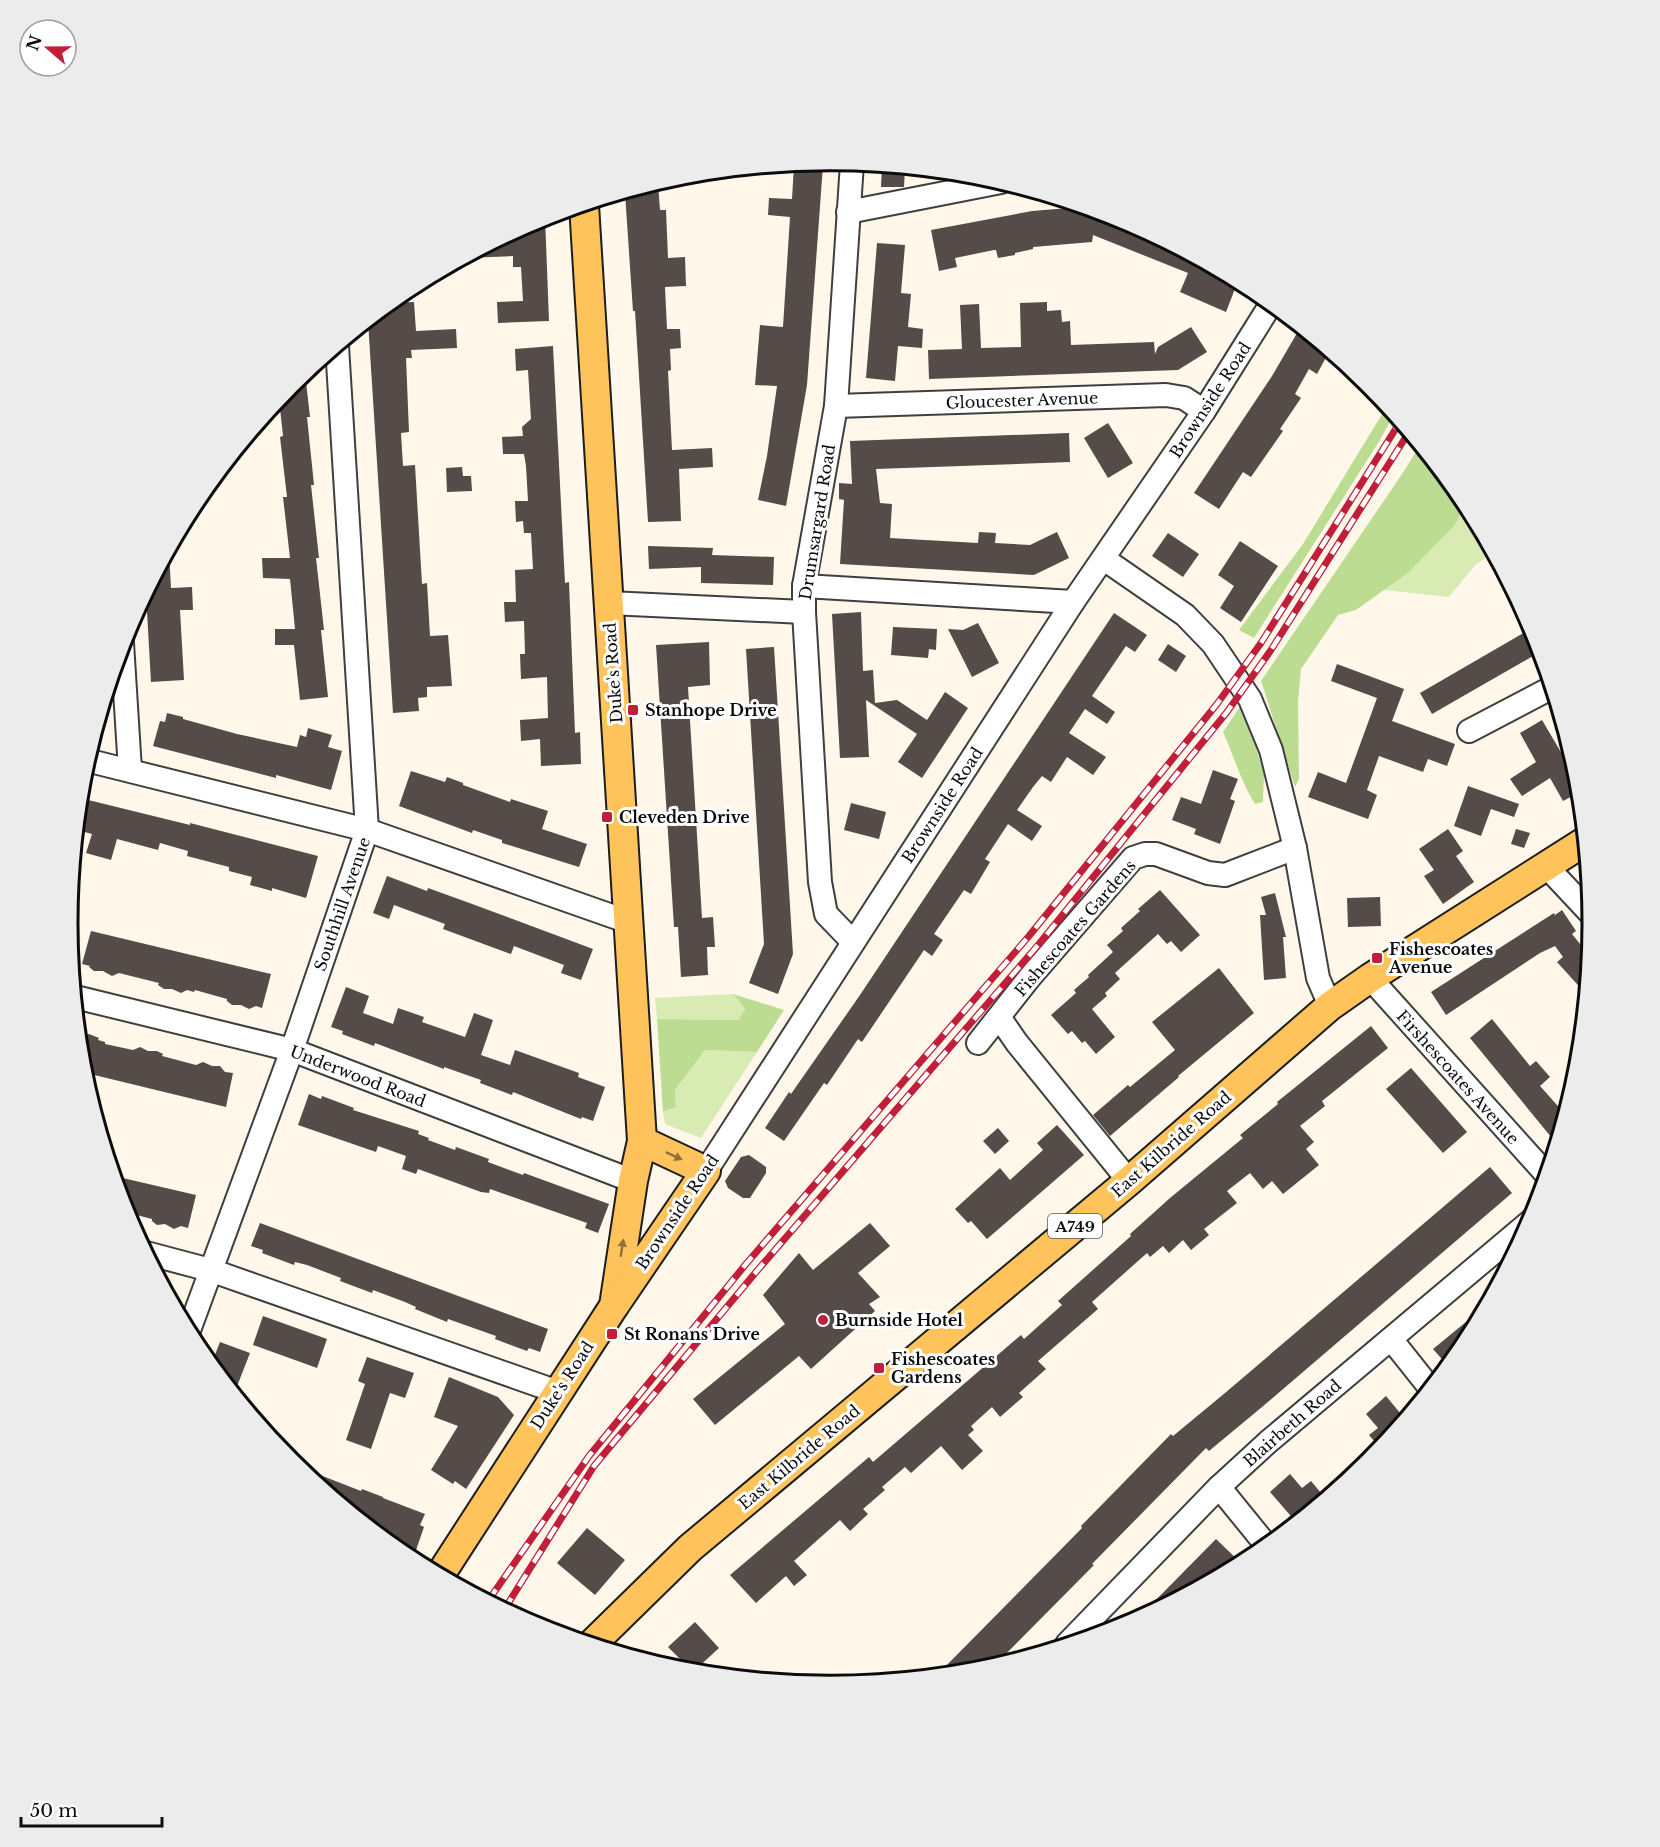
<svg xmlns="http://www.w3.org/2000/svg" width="1660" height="1847" font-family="'Libre Baskerville',serif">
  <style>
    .green { fill: #d7ebb3 }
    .forest { fill: #bcdc91 }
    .building { fill: #554b48 }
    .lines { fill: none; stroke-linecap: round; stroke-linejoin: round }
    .minor-casing { stroke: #3f3f3f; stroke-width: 26 }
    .major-casing { stroke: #1d1d1d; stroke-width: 32 }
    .minor { stroke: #fff; stroke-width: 22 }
    .major { stroke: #ffc35b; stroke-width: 28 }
    .rail-casing { stroke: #c11e3a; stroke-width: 7 }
    .rail { stroke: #fff; stroke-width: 4.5; stroke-dasharray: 14; stroke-linecap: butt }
    .oneway { fill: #927137 }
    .poi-dot { fill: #c11e3a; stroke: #fff; stroke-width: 2 }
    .labels { text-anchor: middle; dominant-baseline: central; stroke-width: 6; stroke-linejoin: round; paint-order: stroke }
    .shield { fill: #fff; stroke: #555; stroke-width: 1.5 }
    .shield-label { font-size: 15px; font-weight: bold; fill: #0c0c0c }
    .street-label { font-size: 16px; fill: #0c0c0c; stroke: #fff }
    .poi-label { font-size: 16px; font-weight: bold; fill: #0c0c0c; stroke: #fff; text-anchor: start }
    .rim { fill: none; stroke: #0c0c0c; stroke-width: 3 }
  </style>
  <rect width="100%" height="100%" fill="#fff8ea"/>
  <g class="green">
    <path d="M 1466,503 L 1493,554 L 1476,564 L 1449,597 L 1384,590 L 1408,573 L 1455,525 Z"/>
    <path d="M 733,994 L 745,1009 L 740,1020 L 657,1019 L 655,998 Z"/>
    <path d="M 705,1050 L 757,1052 L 701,1138 L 665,1124 L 663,1112 L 676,1107 L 675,1090 Z"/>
  </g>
  <g class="forest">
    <path d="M 1387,406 L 1394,414 L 1380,440 L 1254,638 L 1239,630 L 1303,544 Z"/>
    <path d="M 1420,446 L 1466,503 L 1455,525 L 1408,573 L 1356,610 L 1338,615 L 1301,669 L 1298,702 L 1299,779 L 1295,787 L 1261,681 L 1398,480 Z"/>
    <path d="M 1243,702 L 1264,775 L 1263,802 L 1255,804 C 1241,782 1234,756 1223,732 Z"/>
    <path d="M 733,994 L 784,1010 L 757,1052 L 705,1050 L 675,1090 L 676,1107 L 663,1112 L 657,1019 L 739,1020 L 745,1009 Z"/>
  </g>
  <g class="building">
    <path d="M 794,165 L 823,165 L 807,385 L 786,506 L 758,500 L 767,456 L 777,386 L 755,385 L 760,325 L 783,327 L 790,217 L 768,215 L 769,198 L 792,199 Z"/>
    <path d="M 882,166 L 905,168 L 904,187 L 881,187 Z"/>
    <path d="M 658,183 L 660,210 L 666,210 L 668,258 L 685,257 L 686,286 L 665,287 L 667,329 L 680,329 L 681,348 L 670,349 L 671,370 L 668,371 L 672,450 L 712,448 L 713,467 L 679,469 L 681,521 L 648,522 L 635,311 L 633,311 L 625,193 Z"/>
    <path d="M 1081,207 L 1122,219 L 1238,281 L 1226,312 L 1180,292 L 1188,273 L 1093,235 L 1092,242 L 1033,247 L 1033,249 L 1015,253 L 1015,255 L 998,258 L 996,250 L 994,250 L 955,258 L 957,267 L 939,271 L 931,230 L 1032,211 Z"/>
    <path d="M 545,217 L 549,321 L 498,323 L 497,302 L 523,301 L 521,267 L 513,267 L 513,256 L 465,258 Z"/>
    <path d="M 877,243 L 905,245 L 901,293 L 911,294 L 908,327 L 923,329 L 922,348 L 898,346 L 895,381 L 866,378 Z"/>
    <path d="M 414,302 L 416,331 L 456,329 L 457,348 L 411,350 L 412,358 L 406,358 L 409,432 L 401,433 L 403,466 L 415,465 L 422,584 L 427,583 L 430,636 L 448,635 L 452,686 L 427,687 L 427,697 L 418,698 L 419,711 L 393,713 L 368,321 L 389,303 Z"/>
    <path d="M 1047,302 L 1047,311 L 1061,310 L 1062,322 L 1070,321 L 1071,345 L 1154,342 L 1155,354 L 1158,347 L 1191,327 L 1207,352 L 1178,370 L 929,379 L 928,350 L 962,349 L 960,305 L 979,304 L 981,348 L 1021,347 L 1020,303 Z"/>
    <path d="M 1300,328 L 1329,352 L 1317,374 L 1309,369 L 1295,394 L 1301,398 L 1280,429 L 1283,431 L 1251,477 L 1243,472 L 1219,509 L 1194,493 L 1272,376 Z"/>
    <path d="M 553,346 L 565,583 L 569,582 L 575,733 L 580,732 L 581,764 L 541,766 L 540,739 L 521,741 L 520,720 L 548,718 L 547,677 L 521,679 L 520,654 L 525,654 L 524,621 L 505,622 L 504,602 L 516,602 L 515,570 L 533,569 L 531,533 L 524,533 L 523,521 L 516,522 L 515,501 L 528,501 L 526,466 L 524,454 L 503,454 L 502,437 L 523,436 L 522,427 L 531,419 L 528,370 L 516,371 L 515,349 Z"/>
    <path d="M 305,373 L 310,417 L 307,417 L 314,485 L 311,485 L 319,558 L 316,558 L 324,630 L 321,630 L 328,697 L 300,700 L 294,645 L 275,645 L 275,629 L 295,629 L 290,579 L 263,578 L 262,558 L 290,558 L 283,497 L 287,497 L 280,437 L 283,436 L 279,399 L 291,384 Z"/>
    <path d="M 1108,423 L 1133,463 L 1108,478 L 1084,438 Z"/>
    <path d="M 1069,433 L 1070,462 L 876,469 L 880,503 L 892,504 L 890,538 L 978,543 L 979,532 L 996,533 L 995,543 L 1030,545 L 1057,532 L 1069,558 L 1034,575 L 840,564 L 844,500 L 839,499 L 839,483 L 852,484 L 850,441 Z"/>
    <path d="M 462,467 L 463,476 L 471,476 L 472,491 L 447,492 L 446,468 Z"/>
    <path d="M 1168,533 L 1199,554 L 1183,577 L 1152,556 Z"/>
    <path d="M 1240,541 L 1278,566 L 1241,622 L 1220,608 L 1234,586 L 1218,575 Z"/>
    <path d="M 648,546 L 713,548 L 712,555 L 774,557 L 773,585 L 701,583 L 701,567 L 649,569 Z"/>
    <path d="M 169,551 L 171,588 L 192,587 L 193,610 L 180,610 L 184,680 L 151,682 L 146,594 Z"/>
    <path d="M 861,612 L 863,671 L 873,670 L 875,703 L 897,700 L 927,720 L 945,692 L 968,708 L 922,778 L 898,762 L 917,734 L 866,700 L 869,757 L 840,758 L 832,614 Z"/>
    <path d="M 1114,613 L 1147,635 L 1135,652 L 1126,646 L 1092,696 L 1115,712 L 1107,724 L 1085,709 L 1069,733 L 1106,757 L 1093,775 L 1067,757 L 1051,782 L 1042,776 L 1033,787 L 1017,810 L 1042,826 L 1032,841 L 1008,824 L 985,859 L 990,862 L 971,894 L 964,890 L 934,934 L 943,940 L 932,956 L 924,950 L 862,1042 L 858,1039 L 827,1085 L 824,1083 L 784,1141 L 765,1128 L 789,1092 L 791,1094 L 860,995 Z"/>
    <path d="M 978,623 L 999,663 L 972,677 L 948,629 L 963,630 Z"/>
    <path d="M 893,627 L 937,629 L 936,650 L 929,649 L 928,658 L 891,655 Z"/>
    <path d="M 1532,628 L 1540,652 L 1432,714 L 1420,693 Z"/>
    <path d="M 709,642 L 710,685 L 688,687 L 702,918 L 713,917 L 715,947 L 707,947 L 708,975 L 681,977 L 678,927 L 674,927 L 656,645 Z"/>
    <path d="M 1168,644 L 1186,656 L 1176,672 L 1158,660 Z"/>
    <path d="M 774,647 L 793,954 L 778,994 L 749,983 L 764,944 L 746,649 Z"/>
    <path d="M 1337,664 L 1404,689 L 1392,721 L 1455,744 L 1447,766 L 1428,759 L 1423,772 L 1379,756 L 1367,790 L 1377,795 L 1368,819 L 1308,797 L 1318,772 L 1346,783 L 1377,698 L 1331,681 Z"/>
    <path d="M 167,713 L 183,717 L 183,719 L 237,734 L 297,747 L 300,735 L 306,737 L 308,728 L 332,735 L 328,747 L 342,751 L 331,790 L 276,775 L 276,778 L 153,746 L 160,721 L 165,722 Z"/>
    <path d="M 1542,720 L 1578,781 L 1580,792 L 1563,801 L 1550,778 L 1522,796 L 1510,779 L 1536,762 L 1520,733 Z"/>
    <path d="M 1213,770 L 1238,779 L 1230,799 L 1235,801 L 1220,844 L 1194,834 L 1196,829 L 1172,820 L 1181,797 L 1201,804 Z"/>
    <path d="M 411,771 L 445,782 L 447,777 L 463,783 L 463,785 L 510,802 L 511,799 L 548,811 L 542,829 L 587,844 L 579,867 L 502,843 L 502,840 L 473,830 L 472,833 L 399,806 Z"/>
    <path d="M 1468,786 L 1519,804 L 1514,817 L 1491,809 L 1481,836 L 1454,826 Z"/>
    <path d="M 80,798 L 190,825 L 190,823 L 318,856 L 306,898 L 272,888 L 272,891 L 250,885 L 252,877 L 229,871 L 229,867 L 187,856 L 188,851 L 160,843 L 158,850 L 117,839 L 111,860 L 86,853 L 92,834 L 77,830 Z"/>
    <path d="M 851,803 L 886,812 L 879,839 L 844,830 Z"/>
    <path d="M 1448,829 L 1463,851 L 1456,856 L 1474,882 L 1443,904 L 1424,876 L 1434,870 L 1419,849 Z"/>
    <path d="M 1516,829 L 1530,833 L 1524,848 L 1511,844 Z"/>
    <path d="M 387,876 L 427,891 L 428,888 L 464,901 L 593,949 L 581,980 L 561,973 L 564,965 L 514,946 L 511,954 L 443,929 L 445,924 L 394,905 L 389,919 L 373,913 Z"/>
    <path d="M 1160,890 L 1200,935 L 1181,952 L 1171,941 L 1167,944 L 1158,934 L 1115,973 L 1120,979 L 1105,993 L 1107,996 L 1092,1009 L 1115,1037 L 1096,1054 L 1085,1041 L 1082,1043 L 1072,1031 L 1068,1034 L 1051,1015 L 1076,993 L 1074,990 L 1089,977 L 1088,975 L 1113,952 L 1107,945 L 1123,931 L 1121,928 L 1140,911 L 1138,909 Z"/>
    <path d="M 1275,893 L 1286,937 L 1283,937 L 1286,978 L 1264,980 L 1260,915 L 1266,915 L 1261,897 Z"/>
    <path d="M 1380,897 L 1381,926 L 1348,927 L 1347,898 Z"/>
    <path d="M 1562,910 L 1576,931 L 1572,934 L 1589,955 L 1586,994 L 1557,962 L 1563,957 L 1555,946 L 1540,953 L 1446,1015 L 1431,992 L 1554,913 L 1555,915 Z"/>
    <path d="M 91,931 L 271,974 L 262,1008 L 256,1006 L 249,1009 L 241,1005 L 232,1005 L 227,1001 L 227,999 L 195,990 L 194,992 L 187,990 L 181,993 L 172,989 L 164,989 L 158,985 L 159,983 L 119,973 L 112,976 L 103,971 L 94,971 L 89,967 L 90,966 L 82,964 Z"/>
    <path d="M 1219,968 L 1254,1013 L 1178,1076 L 1179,1077 L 1110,1136 L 1093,1115 L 1128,1085 L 1130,1087 L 1175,1050 L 1152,1022 Z"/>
    <path d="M 346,987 L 369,996 L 363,1013 L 393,1024 L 398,1008 L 424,1017 L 422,1022 L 465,1037 L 474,1013 L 493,1020 L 481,1055 L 510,1065 L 515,1050 L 579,1073 L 578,1077 L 605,1087 L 593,1121 L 582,1117 L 581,1119 L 513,1092 L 512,1095 L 480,1083 L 481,1080 L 444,1067 L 444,1069 L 375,1043 L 374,1046 L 342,1034 L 343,1031 L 331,1027 Z"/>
    <path d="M 1492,1019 L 1530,1066 L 1536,1061 L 1550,1077 L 1540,1086 L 1565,1114 L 1556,1143 L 1470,1038 Z"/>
    <path d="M 1371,1026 L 1388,1048 L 1322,1101 L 1325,1106 L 1300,1126 L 1314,1142 L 1306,1149 L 1319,1165 L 1283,1194 L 1272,1181 L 1263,1189 L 1250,1173 L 1227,1191 L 1237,1203 L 1204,1229 L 1209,1235 L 1191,1250 L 1183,1240 L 1169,1253 L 1163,1246 L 1150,1257 L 1147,1253 L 1092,1302 L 1098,1309 L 1038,1361 L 1046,1369 L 1019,1393 L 1023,1397 L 1000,1417 L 992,1407 L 971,1426 L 974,1430 L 968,1435 L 983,1451 L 962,1470 L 941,1446 L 911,1473 L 905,1467 L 882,1487 L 885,1490 L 863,1509 L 868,1514 L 850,1531 L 840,1520 L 794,1561 L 807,1575 L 794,1586 L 786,1576 L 756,1603 L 730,1575 L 869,1457 L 873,1462 L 1021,1335 L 1024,1339 L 1062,1305 L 1058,1301 L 1131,1236 L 1130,1234 L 1170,1198 L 1243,1138 L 1240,1135 L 1278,1104 L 1277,1102 Z"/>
    <path d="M 89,1034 L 99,1038 L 98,1040 L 105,1042 L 105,1044 L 133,1050 L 140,1047 L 148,1051 L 157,1051 L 163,1054 L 162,1056 L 196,1065 L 203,1062 L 212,1066 L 220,1066 L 225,1072 L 233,1073 L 226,1107 L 82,1072 L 79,1037 Z"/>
    <path d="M 1411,1068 L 1467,1132 L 1443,1153 L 1386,1089 Z"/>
    <path d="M 309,1094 L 321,1099 L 322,1096 L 354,1108 L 353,1110 L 419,1131 L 418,1134 L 429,1138 L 428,1140 L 455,1150 L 456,1147 L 489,1159 L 488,1162 L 523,1175 L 524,1173 L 609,1204 L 598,1233 L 585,1228 L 587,1223 L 490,1189 L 489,1193 L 481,1192 L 418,1169 L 416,1174 L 402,1169 L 406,1156 L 378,1146 L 376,1152 L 298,1125 Z"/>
    <path d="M 1057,1125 L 1084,1155 L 987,1239 L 971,1221 L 968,1223 L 955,1209 L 1000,1168 L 1010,1180 L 1043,1150 L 1037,1143 Z"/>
    <path d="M 998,1128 L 1009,1141 L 995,1154 L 983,1141 Z"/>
    <path d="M 749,1155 L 766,1167 L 766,1173 L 750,1198 L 743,1198 L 728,1188 L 725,1181 L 741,1157 Z"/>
    <path d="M 1490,1167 L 1512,1193 L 1262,1407 L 1209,1451 L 1206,1448 L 1092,1564 L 1094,1565 L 993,1667 L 978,1671 L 937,1675 L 1082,1528 L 1081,1526 L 1171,1434 L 1173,1436 L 1225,1393 Z"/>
    <path d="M 114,1176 L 196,1195 L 188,1228 L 181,1226 L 174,1229 L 165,1224 L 157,1225 L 152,1221 L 152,1219 L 125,1212 Z"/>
    <path d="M 260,1223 L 548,1329 L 540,1352 L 529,1348 L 527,1351 L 495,1339 L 496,1336 L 448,1319 L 447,1322 L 415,1309 L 416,1307 L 405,1302 L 373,1290 L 372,1293 L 340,1281 L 341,1278 L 307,1265 L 295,1262 L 294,1265 L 262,1253 L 263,1250 L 251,1246 Z"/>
    <path d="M 870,1223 L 890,1246 L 858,1273 L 880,1297 L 869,1304 L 875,1311 L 811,1369 L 799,1356 L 715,1425 L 693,1399 L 785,1324 L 763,1295 L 799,1253 L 813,1270 Z"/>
    <path d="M 1483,1308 L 1464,1347 L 1448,1366 L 1433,1349 Z"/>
    <path d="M 263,1316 L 327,1339 L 317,1368 L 253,1345 Z"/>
    <path d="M 220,1342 L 250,1353 L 234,1394 L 211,1365 Z"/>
    <path d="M 367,1357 L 414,1373 L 405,1398 L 390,1393 L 371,1449 L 346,1440 L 365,1384 L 358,1381 Z"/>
    <path d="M 449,1377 L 498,1397 L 514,1415 L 466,1489 L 455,1481 L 453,1484 L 431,1470 L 458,1426 L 434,1417 Z"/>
    <path d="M 1386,1396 L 1405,1419 L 1390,1438 L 1379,1447 L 1369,1435 L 1378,1428 L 1366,1414 Z"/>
    <path d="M 302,1468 L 361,1491 L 362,1489 L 383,1497 L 383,1498 L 425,1514 L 420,1525 L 424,1527 L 415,1553 L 388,1543 L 301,1471 Z"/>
    <path d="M 1290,1474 L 1302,1488 L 1311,1481 L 1321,1493 L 1312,1500 L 1317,1506 L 1296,1522 L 1270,1492 Z"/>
    <path d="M 587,1528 L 625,1560 L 595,1595 L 557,1563 Z"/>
    <path d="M 1216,1539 L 1242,1564 L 1145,1615 L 1143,1613 Z"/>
    <path d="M 695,1622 L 719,1648 L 693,1672 L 668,1647 Z"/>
  </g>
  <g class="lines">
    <defs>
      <g id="minor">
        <path d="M 852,163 L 836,406 L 804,586 L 804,612 L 820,882 L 826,914 L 853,942"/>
        <path d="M 848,212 L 1001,182"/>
        <path d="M 836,406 L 1166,395 L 1184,398 L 1204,411"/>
        <path d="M 1104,559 L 1185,615 L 1213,644 L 1250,699 L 1271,750 L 1295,848 L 1318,978 L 1330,1006"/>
        <path d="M 804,586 L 1073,602"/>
        <path d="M 609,603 L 804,612"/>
        <path d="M 122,643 L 130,770"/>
        <path d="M 1469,731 L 1551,688"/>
        <path d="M 86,760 L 367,830 L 629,922"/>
        <path d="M 1547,867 L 1592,915"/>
        <path d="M 1370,978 L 1547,1175"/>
        <path d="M 75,997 L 292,1050 L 633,1181"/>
        <path d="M 999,1017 L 1017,1043 L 1129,1181"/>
        <path d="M 978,1043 L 1030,977 L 1133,858 L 1145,854 L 1156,854 L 1208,873 L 1225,875 L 1295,848"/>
        <path d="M 706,1171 L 1073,602 L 1204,411 L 1271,304"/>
        <path d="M 146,1253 L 210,1270 L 558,1392"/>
        <path d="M 188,1333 L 292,1050 L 367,830 L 337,346"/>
        <path d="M 1391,1339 L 1430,1388"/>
        <path d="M 1219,1487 L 1267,1546"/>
        <path d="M 1067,1644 L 1219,1487 L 1268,1442 L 1532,1220"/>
      </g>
      <g id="major">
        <path d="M 584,205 L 642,1141 L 633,1181 L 614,1306"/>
        <path d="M 440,1575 L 614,1306 L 706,1171 L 642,1141"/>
        <path d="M 592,1644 L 690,1548 L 1129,1181 L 1330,1006 L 1370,978 L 1584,842"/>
      </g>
    </defs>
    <use href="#minor" class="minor-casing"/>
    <use href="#major" class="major-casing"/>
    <use href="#minor" class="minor"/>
    <use href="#major" class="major"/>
    <defs>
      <g id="rail">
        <path d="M 488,1601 L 589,1456 L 746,1264 L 1029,936 L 1217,704 L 1261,643 L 1400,422"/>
        <path d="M 504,1610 L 594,1466 L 756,1272 L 1039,944 L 1227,712 L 1271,650 L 1409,432"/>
      </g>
    </defs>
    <use href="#rail" class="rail-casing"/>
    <use href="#rail" class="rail"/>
  </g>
  <defs><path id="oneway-solid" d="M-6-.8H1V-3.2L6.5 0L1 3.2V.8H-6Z" transform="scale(1.5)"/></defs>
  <g class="oneway">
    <use href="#oneway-solid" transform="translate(674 1156) rotate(25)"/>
    <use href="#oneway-solid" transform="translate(622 1248) rotate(-81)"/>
  </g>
  <g class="poi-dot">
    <rect x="627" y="704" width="12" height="12" rx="3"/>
    <rect x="601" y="811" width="12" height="12" rx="3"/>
    <rect x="1371" y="952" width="12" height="12" rx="3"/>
    <circle cx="823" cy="1320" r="6"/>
    <rect x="606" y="1328" width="12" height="12" rx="3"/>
    <rect x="873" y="1362" width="12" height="12" rx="3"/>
  </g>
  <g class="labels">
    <rect class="shield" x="1048" y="1214" width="54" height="24" rx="4.5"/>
    <g class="shield-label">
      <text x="1075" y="1226">A749</text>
    </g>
    <g class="street-label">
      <text transform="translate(1022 400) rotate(-2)">Gloucester Avenue</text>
      <text transform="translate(1210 400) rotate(-57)">Brownside Road</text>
      <text transform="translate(817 522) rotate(-81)">Drumsargard Road</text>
      <text transform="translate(613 673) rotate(-94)">Duke's Road</text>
      <text transform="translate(942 805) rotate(-57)">Brownside Road</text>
      <text transform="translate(342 904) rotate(-71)">Southhill Avenue</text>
      <text transform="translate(1075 928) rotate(-49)">Fishescoates Gardens</text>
      <text transform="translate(358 1076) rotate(21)">Underwood Road</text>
      <text transform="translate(1458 1077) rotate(48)">Firshescoates Avenue</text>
      <text transform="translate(1171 1144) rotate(-41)">East Kilbride Road</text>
      <text transform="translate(677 1212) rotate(-56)">Brownside Road</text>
      <text transform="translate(562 1385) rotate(-57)">Duke's Road</text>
      <text transform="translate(1292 1423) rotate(-41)">Blairbeth Road</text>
      <text transform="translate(799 1457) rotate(-40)">East Kilbride Road</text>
    </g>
    <g class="poi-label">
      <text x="645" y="710">Stanhope Drive</text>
      <text x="619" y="817">Cleveden Drive</text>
      <text x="1389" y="949">Fishescoates<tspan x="1389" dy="18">Avenue</tspan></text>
      <text x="835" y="1320">Burnside Hotel</text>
      <text x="624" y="1334">St Ronans Drive</text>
      <text x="891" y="1359">Fishescoates<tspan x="891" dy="18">Gardens</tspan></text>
    </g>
  </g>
  <path d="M0 0H1660V1847H0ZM78 923a752 752 0 1 1 1504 0a752 752 0 1 1-1504 0Z" fill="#ececec" fill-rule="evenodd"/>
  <path class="rim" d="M78 923a752 752 0 1 1 1504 0a752 752 0 1 1-1504 0Z"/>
  <g transform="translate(48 48) rotate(290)"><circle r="28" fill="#ffffff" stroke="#9e9e9e" stroke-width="1.5"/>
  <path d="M0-4.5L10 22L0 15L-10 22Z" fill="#c11e3a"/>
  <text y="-9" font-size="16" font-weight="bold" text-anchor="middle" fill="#0c0c0c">N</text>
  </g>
  <path d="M21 1817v9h141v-9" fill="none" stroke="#0c0c0c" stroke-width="3"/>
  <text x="30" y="1817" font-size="18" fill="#0c0c0c" stroke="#ffffff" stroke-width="4.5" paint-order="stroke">50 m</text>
</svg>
